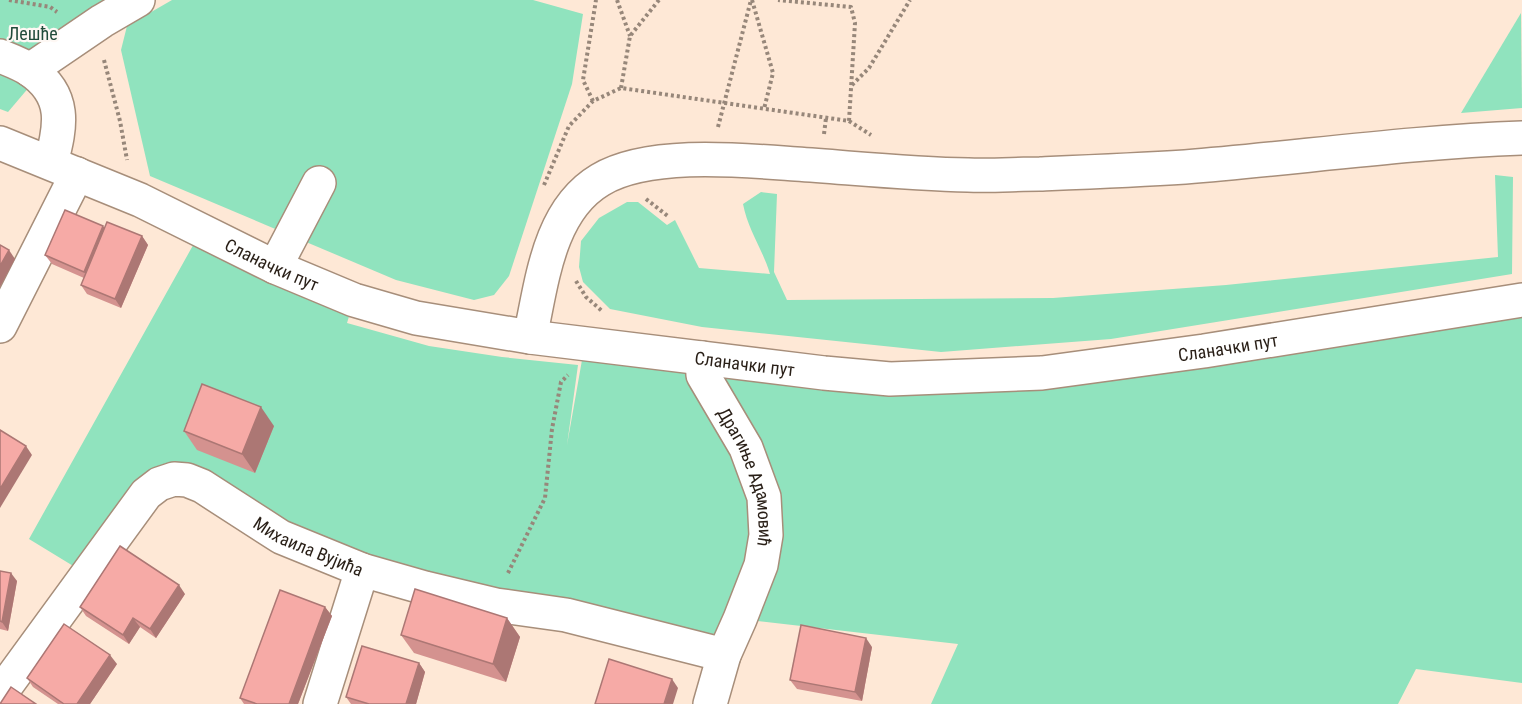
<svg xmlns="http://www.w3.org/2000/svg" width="1522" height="704" font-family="'Roboto Condensed',sans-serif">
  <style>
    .green { fill: #90e3be }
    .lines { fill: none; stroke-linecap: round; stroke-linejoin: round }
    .minor-casing { stroke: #a78e7a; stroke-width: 36 }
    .path { stroke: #97877a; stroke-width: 4; stroke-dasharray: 3 3; stroke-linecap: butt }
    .minor { stroke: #fff; stroke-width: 33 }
    .wall { fill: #d4928f }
    .shaded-wall { fill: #ac7774 }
    .building { fill: #f6aaa6; stroke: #ac7774; stroke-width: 1.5 }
    .labels { text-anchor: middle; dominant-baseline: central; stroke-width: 4.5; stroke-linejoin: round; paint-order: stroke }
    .park-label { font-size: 18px; fill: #214b3a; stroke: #fef8f4 }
    .street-label { font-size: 18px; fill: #291f17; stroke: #fef8f4 }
  </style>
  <rect width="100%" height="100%" fill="#fee8d6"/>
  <g class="green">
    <path d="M 0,0 L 103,0 L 8,112 L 0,109 Z"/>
    <path d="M 172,0 L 533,0 L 583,14 L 572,84 L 509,276 L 494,295 L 474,300 L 396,280 L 150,176 L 121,50 L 127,26 Z"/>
    <path d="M 1521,13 L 1522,108 L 1461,113 Z"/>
    <path d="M 1495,175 L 1513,177 L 1512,274 L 1111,339 L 941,352 L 702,327 L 610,309 L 583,282 L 579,267 L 581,241 L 599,218 L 627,202 L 638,202 L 667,225 L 675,220 L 699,268 L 770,274 C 763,250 748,230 743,204 L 761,192 L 777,194 L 774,272 L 787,300 L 1053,298 L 1226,285 L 1498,257 Z"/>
    <path d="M 201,231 L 354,300 L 347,323 L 429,346 L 502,357 L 578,365 L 567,445 L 585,343 L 890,379 L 1522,300 L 1522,683 L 1416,669 L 1398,704 L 931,704 L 958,644 L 741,619 L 724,655 L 425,588 L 202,486 L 164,464 L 88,575 L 29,539 Z"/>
  </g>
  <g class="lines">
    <defs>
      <g id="minor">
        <path d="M 0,56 C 10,60 21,64 30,70 C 67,95 61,126 51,163"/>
        <path d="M 30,70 L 102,21 L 138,0"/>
        <path id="s1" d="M 0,143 L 140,200 L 275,267 L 354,300 L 416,318 L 530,337 L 824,373 L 890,379 L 1042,373 L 1204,351 L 1522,300"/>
        <path d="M 275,267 L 319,183"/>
        <path d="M 0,326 L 77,174"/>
        <path d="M 530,337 C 542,283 548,211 600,180 C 648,151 741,160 796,164 C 854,168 911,174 968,175 C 992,176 1016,174 1040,174 C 1088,172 1137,170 1185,167 C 1297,158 1409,142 1522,138"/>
        <path id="s2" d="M 702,358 L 703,375 L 746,448 L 764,497 L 766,535 L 761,565 L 740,619 L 724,655 L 710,704"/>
        <path id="s3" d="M 0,694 L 146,494 L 159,484 L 174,479 L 187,480 L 202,486 L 281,537 L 362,570 L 425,588 L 496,605 L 566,615 L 724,655"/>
        <path d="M 320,704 L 362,570"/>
      </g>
    </defs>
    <use href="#minor" class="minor-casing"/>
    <g class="path">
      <path d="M 9,0 L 50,7 L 57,12"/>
      <path d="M 617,0 L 630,36"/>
      <path d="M 752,0 L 773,73 L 764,109"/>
      <path d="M 104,60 L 120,121 L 127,160"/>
      <path d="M 852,85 L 869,68 L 910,0"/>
      <path d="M 621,88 L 630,36 L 659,0"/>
      <path d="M 593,101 L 583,80 L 596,0"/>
      <path d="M 849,121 L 871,135"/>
      <path d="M 718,127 L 751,0"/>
      <path d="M 824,134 L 826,118"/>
      <path d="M 544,185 L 569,126 L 593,101 L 621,88 L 849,121 L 855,23 L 851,7 L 778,0"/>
      <path d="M 646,199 L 669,217"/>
      <path d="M 576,281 L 586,297 L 602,311"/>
      <path d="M 508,573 L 545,498 L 552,429 L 561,382 L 568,375"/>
    </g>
    <use href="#minor" class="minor"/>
  </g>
  <g class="wall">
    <path d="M 105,228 L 142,236 L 148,245 L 121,308 L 87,294 L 81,285 L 84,278 L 52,264 L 45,255 Z"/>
    <path d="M 274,426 L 255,473 L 197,450 L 184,431 Z"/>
    <path d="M 0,571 L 17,581 L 8,631 L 0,629 Z"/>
    <path d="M 185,594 L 156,638 L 140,627 L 129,644 L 86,616 L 80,607 Z"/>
    <path d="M 325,607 L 332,616 L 298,704 L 244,704 L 240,698 Z"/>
    <path d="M 507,618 L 520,637 L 506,682 L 414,653 L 401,635 Z"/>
    <path d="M 872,647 L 862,701 L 797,689 L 790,680 Z"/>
    <path d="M 419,663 L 425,672 L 416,704 L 351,704 L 346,697 Z"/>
    <path d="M 117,664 L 90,704 L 58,704 L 33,687 L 27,678 Z"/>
  </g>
  <g class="shaded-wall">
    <path d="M 103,226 L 110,235 L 90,281 L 84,272 Z"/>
    <path d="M 142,236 L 148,245 L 121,308 L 115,299 Z"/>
    <path d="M 9,250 L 15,259 L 0,287 L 0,266 Z"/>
    <path d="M 261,407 L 274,426 L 255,473 L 242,454 Z"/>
    <path d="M 26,446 L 32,455 L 0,508 L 0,489 Z"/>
    <path d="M 11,573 L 17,581 L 8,631 L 2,622 Z"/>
    <path d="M 179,585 L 185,594 L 156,638 L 150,629 Z"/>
    <path d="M 325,607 L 332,616 L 298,704 L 289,704 Z"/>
    <path d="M 133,618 L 140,627 L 129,644 L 123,635 Z"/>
    <path d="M 507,618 L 520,637 L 506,682 L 493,664 Z"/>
    <path d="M 866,638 L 872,647 L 862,701 L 855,692 Z"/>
    <path d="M 110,655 L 117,664 L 90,704 L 77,704 Z"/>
    <path d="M 419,663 L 425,672 L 416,704 L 406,704 Z"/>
    <path d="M 672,679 L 678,688 L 673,704 L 664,704 Z"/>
  </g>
  <g class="building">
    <path d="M 65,210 L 103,226 L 84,272 L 45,255 Z"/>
    <path d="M 107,222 L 142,236 L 115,299 L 81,285 Z"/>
    <path d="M 0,245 L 9,250 L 0,266 Z"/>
    <path d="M 202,384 L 261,407 L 242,454 L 184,431 Z"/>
    <path d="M 0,430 L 26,446 L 0,489 Z"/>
    <path d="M 120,546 L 179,585 L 150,629 L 133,618 L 123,635 L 80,607 Z"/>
    <path d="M 0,571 L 11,573 L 2,622 L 0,621 Z"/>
    <path d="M 415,589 L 507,618 L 493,664 L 401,635 Z"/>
    <path d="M 280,590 L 325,607 L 289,704 L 257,704 L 240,698 Z"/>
    <path d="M 64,624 L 110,655 L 77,704 L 64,704 L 27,678 Z"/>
    <path d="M 801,625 L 866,638 L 855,692 L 790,680 Z"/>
    <path d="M 362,646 L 419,663 L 406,704 L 369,704 L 346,697 Z"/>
    <path d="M 609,659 L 672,679 L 664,704 L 595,704 Z"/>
    <path d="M 11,687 L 36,704 L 0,704 Z"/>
  </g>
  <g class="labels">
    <g class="park-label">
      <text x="33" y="33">Лешће</text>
    </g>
    <g class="street-label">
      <text stroke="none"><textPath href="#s1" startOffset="298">Сланачки пут</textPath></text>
      <text stroke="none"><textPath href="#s1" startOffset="1270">Сланачки пут</textPath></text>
      <text stroke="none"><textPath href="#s1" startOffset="784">Сланачки пут</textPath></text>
      <text stroke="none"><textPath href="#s2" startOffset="130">Драгиње Адамовић</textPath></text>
      <text stroke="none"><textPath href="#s3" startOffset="432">Михаила Вујића</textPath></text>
    </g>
  </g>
</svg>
